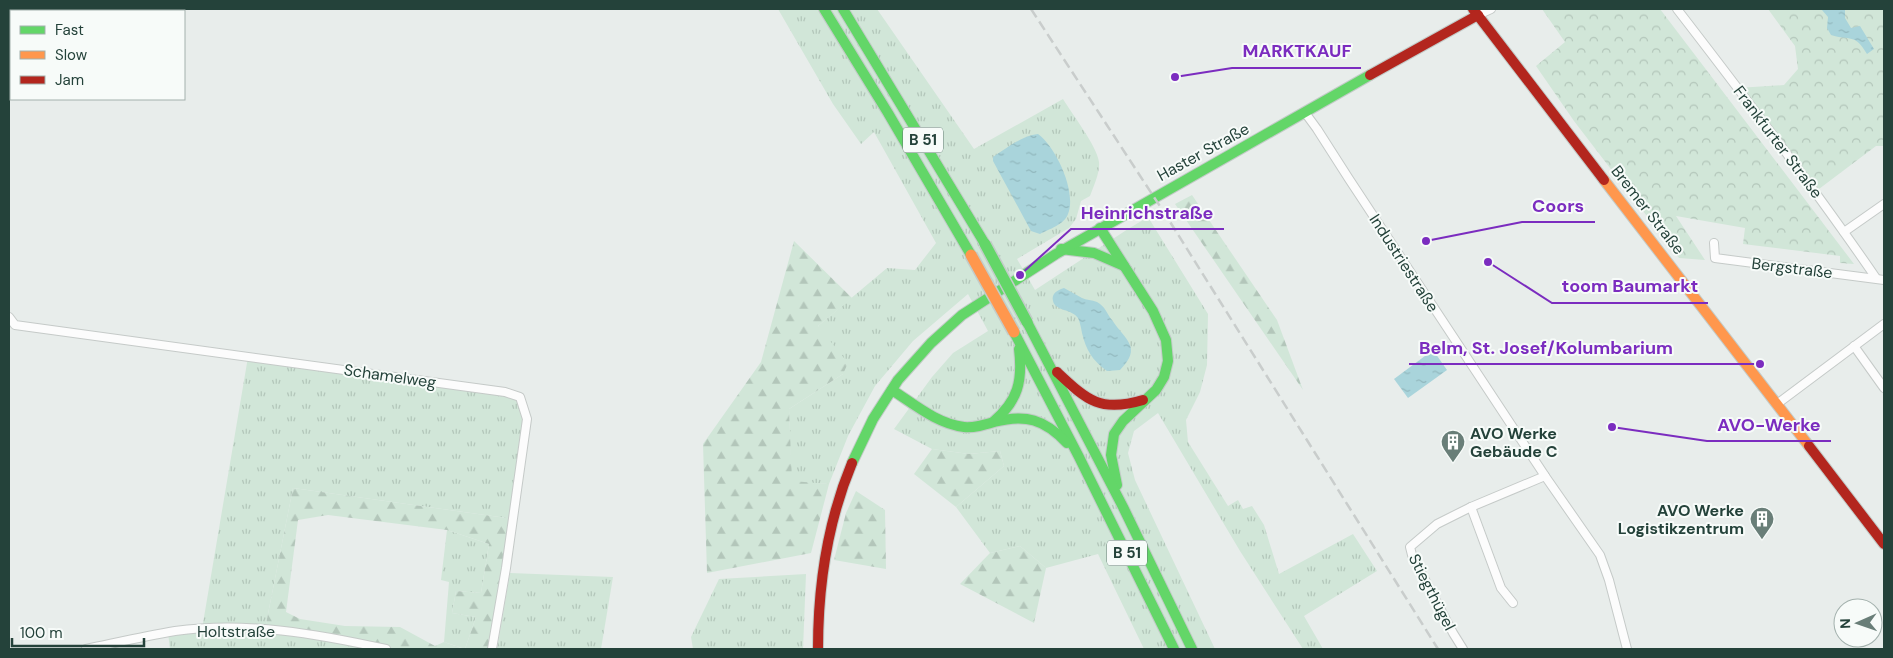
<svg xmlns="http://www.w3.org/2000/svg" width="1893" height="658" font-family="'DM Sans',sans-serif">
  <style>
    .grass { fill: url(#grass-tufts) }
    .forest { fill: url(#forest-firs) }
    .park { fill: url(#park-crowns) }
    .water { fill: url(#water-ripples) }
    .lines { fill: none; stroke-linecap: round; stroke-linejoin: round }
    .street-casing { stroke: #c5cac8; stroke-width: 10 }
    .fast-casing { stroke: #c3cbc8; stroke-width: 12 }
    .slow-casing { stroke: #c3cbc8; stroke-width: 12 }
    .jam-casing { stroke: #c3cbc8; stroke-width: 12 }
    .street { stroke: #fcfcfc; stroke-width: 8 }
    .fast { stroke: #63d668; stroke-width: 10 }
    .slow { stroke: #ff974d; stroke-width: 10 }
    .jam { stroke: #b3261e; stroke-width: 10 }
    .rail { stroke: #c9cdcc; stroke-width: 2.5; stroke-dasharray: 10 5; stroke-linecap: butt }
    .fast-bridge-casing { stroke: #c3ccc9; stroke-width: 14; stroke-linecap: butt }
    .slow-bridge-casing { stroke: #c3ccc9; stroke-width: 14; stroke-linecap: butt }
    .fast-bridge { stroke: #63d668; stroke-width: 11 }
    .slow-bridge { stroke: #ff974d; stroke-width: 11 }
    .labels { text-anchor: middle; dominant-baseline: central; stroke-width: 4; stroke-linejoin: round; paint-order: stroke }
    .shield { fill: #f7fbf9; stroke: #637a73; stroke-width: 1 }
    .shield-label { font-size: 15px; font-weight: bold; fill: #24423a }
    .street-label { font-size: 16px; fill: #24423a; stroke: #f7fbf9 }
    .poi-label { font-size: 16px; font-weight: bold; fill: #24423a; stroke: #f7fbf9; text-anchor: start }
    .leader { fill: none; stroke: #7b2cbf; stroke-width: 2 }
    .callout-dot { fill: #7b2cbf; stroke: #f7fbf9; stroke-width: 2 }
    .callout-label { font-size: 18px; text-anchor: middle; font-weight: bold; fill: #7b2cbf; stroke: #f7fbf9; stroke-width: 4; stroke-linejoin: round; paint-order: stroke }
  </style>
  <defs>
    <pattern id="grass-tufts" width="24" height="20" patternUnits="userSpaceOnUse" patternTransform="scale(1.25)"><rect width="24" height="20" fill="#d1e6d8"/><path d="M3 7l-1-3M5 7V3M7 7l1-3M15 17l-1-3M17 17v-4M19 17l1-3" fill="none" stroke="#b3c6ba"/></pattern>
    <pattern id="forest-firs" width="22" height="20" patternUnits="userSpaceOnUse" patternTransform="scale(1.25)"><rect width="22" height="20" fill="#d1e6d8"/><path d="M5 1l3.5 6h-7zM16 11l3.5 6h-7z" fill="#b3c6ba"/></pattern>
    <pattern id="park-crowns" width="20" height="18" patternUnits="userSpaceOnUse" patternTransform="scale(1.25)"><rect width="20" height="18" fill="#d1e6d8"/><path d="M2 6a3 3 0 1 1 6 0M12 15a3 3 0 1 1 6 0" fill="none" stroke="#b3c6ba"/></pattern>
    <pattern id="water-ripples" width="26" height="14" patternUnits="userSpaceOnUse" patternTransform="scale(1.25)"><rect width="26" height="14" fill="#a9d4db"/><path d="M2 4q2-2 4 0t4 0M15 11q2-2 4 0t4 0" fill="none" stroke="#91b7bd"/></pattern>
  </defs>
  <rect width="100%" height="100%" fill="#e8edeb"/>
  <g class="grass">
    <path d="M 778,9 L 877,9 L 974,149 L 1063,99 C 1072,114 1097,146 1099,162 C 1100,173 1094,185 1090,196 L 1081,201 L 1076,219 L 1069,228 L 1017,259 L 1035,290 L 1128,229 L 1148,217 L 1208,314 L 1207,365 L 1200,392 L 1186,420 L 1188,442 L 1228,506 L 1238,500 L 1243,509 L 1252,506 L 1264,525 L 1279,574 L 1353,534 L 1377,571 L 1304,616 L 1323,649 L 1303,649 L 1240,551 L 1158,413 L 1134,431 L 1128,453 L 1135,480 L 1215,649 L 1144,649 L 1098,554 L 1046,568 L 1020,546 L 990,553 L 956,507 L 1004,466 L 1000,451 L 969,454 L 932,449 L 894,429 L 932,377 L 953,353 L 988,331 L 968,294 L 913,341 L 875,386 L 848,436 L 829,484 L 791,482 L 789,409 L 843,374 L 818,326 L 887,268 L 915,270 L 936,243 L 874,132 L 861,144 L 833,104 Z"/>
    <path d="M 248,357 L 520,397 L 527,419 L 513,519 L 293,488 L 265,629 L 386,649 L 170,649 L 168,633 L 202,629 Z"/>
    <path d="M 447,530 L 489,544 L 481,593 L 456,591 L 452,613 L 476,617 L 465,649 L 444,642 L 449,582 L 441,580 Z"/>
    <path d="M 510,573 L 613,577 L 601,649 L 497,649 Z"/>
    <path d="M 806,574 L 803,649 L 693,649 L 691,637 L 719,579 Z"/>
  </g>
  <g class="forest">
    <path d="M 1192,195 L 1277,320 L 1303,390 L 1175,204 Z"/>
    <path d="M 794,241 L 852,298 L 818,326 L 848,363 L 843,374 L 789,409 L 792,481 L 829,484 L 811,553 L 707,573 L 703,444 L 761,362 Z"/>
    <path d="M 932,449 L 969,454 L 1000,451 L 1004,466 L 956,507 L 914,474 Z"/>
    <path d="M 293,488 L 513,519 L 492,649 L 465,649 L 476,617 L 452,613 L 456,591 L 481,593 L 489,544 L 447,530 L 328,515 L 298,520 L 286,612 L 300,619 L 345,626 L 400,627 L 435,646 L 444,642 L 464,649 L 386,649 L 265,629 Z"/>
    <path d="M 856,491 L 885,510 L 886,569 L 834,560 L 846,513 Z"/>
    <path d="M 1020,546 L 1046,568 L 1034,623 L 960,584 L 990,553 Z"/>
  </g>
  <g class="park">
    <path d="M 1542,9 L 1660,9 L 1854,264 L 1840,263 L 1840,256 L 1743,244 L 1745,228 L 1676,216 L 1705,260 L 1679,258 L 1574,121 L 1536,66 L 1565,42 Z"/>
    <path d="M 1768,9 L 1884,9 L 1884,146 L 1876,146 L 1815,192 L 1737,88 L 1784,85 L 1798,69 L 1795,46 Z"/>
  </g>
  <g class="water">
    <path d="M 1825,9 L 1845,9 L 1845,18 L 1851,28 L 1860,26 L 1874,49 L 1867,54 C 1855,33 1850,41 1831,35 L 1827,28 L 1828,17 L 1822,10 Z"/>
    <path d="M 1038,134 C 1056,147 1077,192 1068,214 C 1064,225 1049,229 1040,234 L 1031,231 L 993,161 L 993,157 C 1007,148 1021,136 1038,134 Z"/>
    <path d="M 1064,288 C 1070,291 1076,295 1082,298 C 1086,300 1092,300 1097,302 C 1105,306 1107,314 1112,320 C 1125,340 1143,347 1120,370 L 1107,371 C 1092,360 1086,350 1082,333 C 1081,328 1080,322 1078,318 C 1072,309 1055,311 1053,301 C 1051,293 1058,290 1064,288 Z"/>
    <path d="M 1433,350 L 1447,370 L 1408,398 L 1394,379 Z"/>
  </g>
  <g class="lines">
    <defs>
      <g id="street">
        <path d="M 1677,9 C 1745,97 1813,186 1876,278"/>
        <path d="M 1478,15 L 1491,9"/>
        <path d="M 1306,114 L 1317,129 L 1349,179 L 1545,476 L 1600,555 L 1609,580 L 1627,649"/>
        <path d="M 1844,232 L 1884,204"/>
        <path d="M 1714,243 L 1715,258 L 1884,280"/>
        <path d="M 9,317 L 15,325 L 505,392 L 520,397 L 527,419 L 506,568 L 492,649"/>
        <path d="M 1854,346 L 1884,388"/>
        <path d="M 1777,404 L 1884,324"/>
        <path d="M 1471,507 L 1501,588 L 1513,603"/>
        <path d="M 86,649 C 115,643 145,636 175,631 C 246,621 318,634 386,649"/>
        <path d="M 1463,649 L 1453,633 L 1412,555 L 1410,547 L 1437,524 L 1471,507 L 1545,476"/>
      </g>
      <g id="fast">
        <path d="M 824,9 L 888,113 L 971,255"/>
        <path d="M 843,9 L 985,244"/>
        <path d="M 1100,228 L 1153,311 L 1166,340 L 1168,361 L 1164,377 L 1156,390 L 1123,421 L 1114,434 L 1111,455 L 1117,485"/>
        <path d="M 1061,249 L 1094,253 L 1124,266"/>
        <path d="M 1027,322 L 1123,507 L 1192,649"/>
        <path d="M 1014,332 L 1079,457 L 1174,649"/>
        <path d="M 892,390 C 914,404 937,424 964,427 C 974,428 984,425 994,422 C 1026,414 1044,419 1067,443"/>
        <path d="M 993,422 C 1018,401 1023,381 1019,349"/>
        <path d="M 852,463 L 873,419 L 898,380 L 931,343 L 962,315 L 1056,254 L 1370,75"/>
      </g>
      <path id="slow" d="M 1604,180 L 1809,446"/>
      <g id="jam">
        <path d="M 1473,9 L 1604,180"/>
        <path d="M 1370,75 L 1478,15"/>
        <path d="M 1057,372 C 1087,400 1100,413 1143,400"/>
        <path d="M 1809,446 L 1884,544"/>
        <path d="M 818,649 C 818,584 827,523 852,463"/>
      </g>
    </defs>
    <use href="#street" class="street-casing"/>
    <use href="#fast" class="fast-casing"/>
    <use href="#slow" class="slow-casing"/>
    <use href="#jam" class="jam-casing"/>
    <use href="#street" class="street"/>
    <use href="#fast" class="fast"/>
    <use href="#slow" class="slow"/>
    <use href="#jam" class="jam"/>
    <path class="rail" d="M 1031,9 L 1167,217 L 1438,649"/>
    <defs>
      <path id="fast-bridge" d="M 985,244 L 1027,322"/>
      <path id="slow-bridge" d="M 971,255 L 1014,332"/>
    </defs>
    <use href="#fast-bridge" class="fast-bridge-casing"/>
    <use href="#slow-bridge" class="slow-bridge-casing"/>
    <use href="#fast-bridge" class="fast-bridge"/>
    <use href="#slow-bridge" class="slow-bridge"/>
  </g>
  <defs>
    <symbol id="building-pin" viewBox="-11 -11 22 30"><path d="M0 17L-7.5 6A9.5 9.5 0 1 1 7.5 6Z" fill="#697e78" stroke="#f7fbf9"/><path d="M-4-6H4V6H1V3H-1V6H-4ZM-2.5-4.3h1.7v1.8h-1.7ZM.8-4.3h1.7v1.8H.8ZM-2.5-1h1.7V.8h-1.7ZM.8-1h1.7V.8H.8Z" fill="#fff"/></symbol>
  </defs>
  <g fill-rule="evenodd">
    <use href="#building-pin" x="1439" y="428" width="28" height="38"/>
    <use href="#building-pin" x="1748" y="505" width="28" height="38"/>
  </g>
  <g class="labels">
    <g class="shield">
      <rect x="903" y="127.5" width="40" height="25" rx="4"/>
      <rect x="1107" y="540.5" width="40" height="25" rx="4"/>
    </g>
    <g class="shield-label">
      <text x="923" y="140">B 51</text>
      <text x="1127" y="553">B 51</text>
    </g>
    <g class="street-label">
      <text transform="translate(1778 142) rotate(53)">Frankfurter Straße</text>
      <text transform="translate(1203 152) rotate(-29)">Haster Straße</text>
      <text transform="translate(1648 210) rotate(52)">Bremer Straße</text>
      <text transform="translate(1404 263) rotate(57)">Industriestraße</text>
      <text transform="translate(1792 268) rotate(7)">Bergstraße</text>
      <text transform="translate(390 376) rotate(8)">Schamelweg</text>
      <text transform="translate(1432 592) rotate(63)">Stiegthügel</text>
      <text x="236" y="631">Holtstraße</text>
    </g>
    <g class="poi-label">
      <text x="1470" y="433">AVO Werke<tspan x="1470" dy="18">Gebäude C</tspan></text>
      <text x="1744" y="510" text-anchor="end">AVO Werke<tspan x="1744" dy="18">Logistikzentrum</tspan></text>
    </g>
  </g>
  <path class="leader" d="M1175 77L1232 68H1361M1426 241L1522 222H1595M1020 275L1071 229H1224M1488 262L1552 303H1708M1760 364L1683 364H1409M1612 427L1707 441H1831"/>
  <g class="callout-dot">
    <circle cx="1175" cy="77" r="5"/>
    <circle cx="1426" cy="241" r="5"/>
    <circle cx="1020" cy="275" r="5"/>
    <circle cx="1488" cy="262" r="5"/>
    <circle cx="1760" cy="364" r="5"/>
    <circle cx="1612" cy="427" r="5"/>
  </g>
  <g class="callout-label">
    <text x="1297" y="57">MARKTKAUF</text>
    <text x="1558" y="212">Coors</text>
    <text x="1147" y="219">Heinrichstraße</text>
    <text x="1630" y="292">toom Baumarkt</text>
    <text x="1546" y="354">Belm, St. Josef/Kolumbarium</text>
    <text x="1769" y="431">AVO-Werke</text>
  </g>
  <rect width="1893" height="658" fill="none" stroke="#24423a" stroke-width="20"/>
  <rect x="10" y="10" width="175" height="90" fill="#f7fbf9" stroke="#a3b1ad"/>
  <rect x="20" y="26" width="25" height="8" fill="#63d668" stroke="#a3b1ad"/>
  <text x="55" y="35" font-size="15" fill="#24423a">Fast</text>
  <rect x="20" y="51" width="25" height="8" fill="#ff974d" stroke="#a3b1ad"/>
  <text x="55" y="60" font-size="15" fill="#24423a">Slow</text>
  <rect x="20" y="76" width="25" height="8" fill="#b3261e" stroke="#a3b1ad"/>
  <text x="55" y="85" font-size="15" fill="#24423a">Jam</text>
  <g transform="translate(1858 623) rotate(268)"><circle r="24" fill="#f7fbf9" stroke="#a3b1ad"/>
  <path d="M0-4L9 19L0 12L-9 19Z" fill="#697e78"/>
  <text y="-8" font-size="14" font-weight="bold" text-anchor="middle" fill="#24423a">N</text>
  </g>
  <path d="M12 638v8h132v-8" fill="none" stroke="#24423a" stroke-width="2.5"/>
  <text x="20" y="638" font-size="15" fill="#24423a" stroke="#f7fbf9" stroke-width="4" paint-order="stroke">100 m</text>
</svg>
